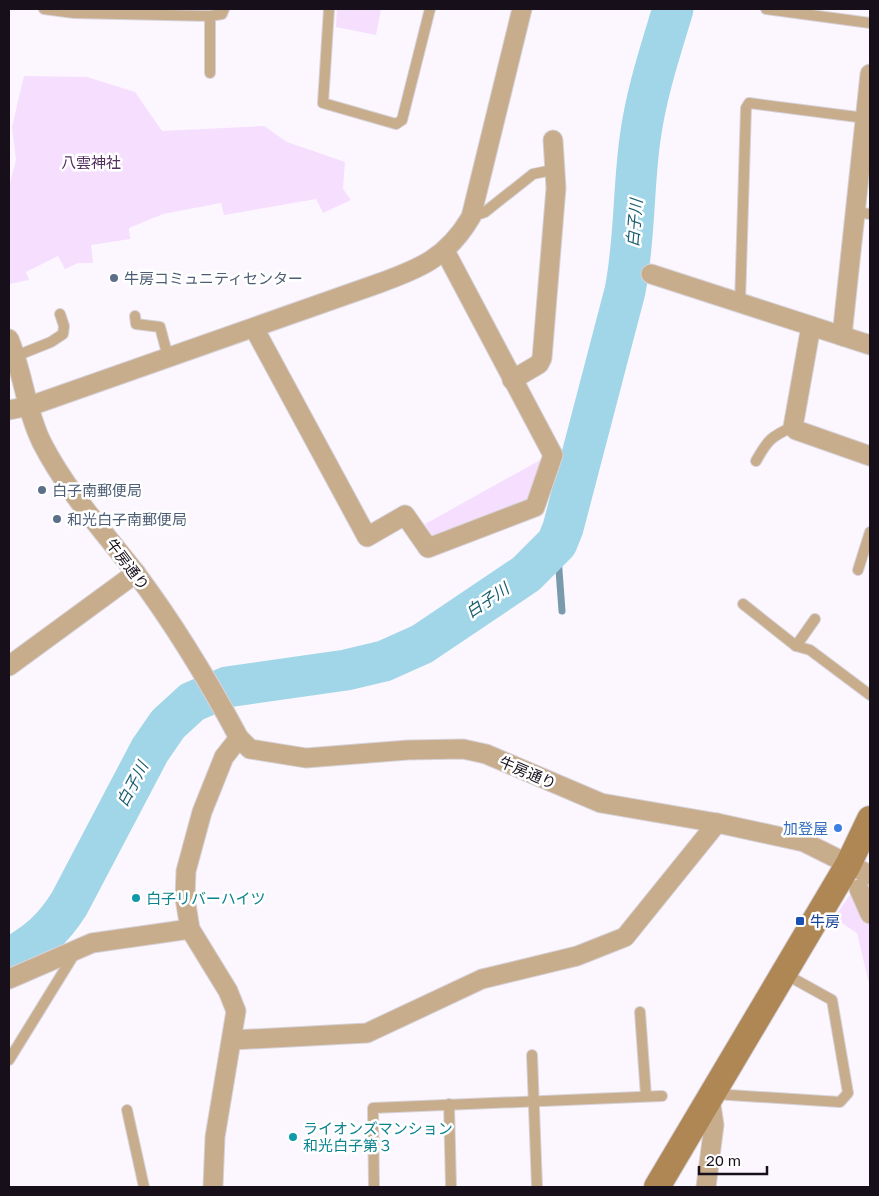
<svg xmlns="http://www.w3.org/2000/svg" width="879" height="1196" font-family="'Golos Text','Noto Sans JP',sans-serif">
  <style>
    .green { fill: #f6defe }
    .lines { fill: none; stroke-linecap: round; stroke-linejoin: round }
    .stream { stroke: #789aaa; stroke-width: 7 }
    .river { stroke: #a1d6e8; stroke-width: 41 }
    .lane-casing { stroke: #d7d2da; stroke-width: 12 }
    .street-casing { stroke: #d7d2da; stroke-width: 21 }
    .secondary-casing { stroke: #d7d2da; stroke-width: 28 }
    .lane { stroke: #c7ad8c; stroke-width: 10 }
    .street { stroke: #c7ad8c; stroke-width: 19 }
    .secondary { stroke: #ae8755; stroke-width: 26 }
    .service-dot { fill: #5c6f8a; stroke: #fff; stroke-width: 2 }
    .shop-dot { fill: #3f7fe0; stroke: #fff; stroke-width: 2 }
    .culture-dot { fill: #0f9aa8; stroke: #fff; stroke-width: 2 }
    .transit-dot { fill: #1a4fb4; stroke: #fff; stroke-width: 2 }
    .labels { text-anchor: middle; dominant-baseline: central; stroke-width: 5; stroke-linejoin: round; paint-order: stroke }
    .park-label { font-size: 15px; fill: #522f5f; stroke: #fff }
    .service-label { font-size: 15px; fill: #4e5e75; stroke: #fff; text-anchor: start }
    .street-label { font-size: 15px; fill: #170f1a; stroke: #fff }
    .shop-label { font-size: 15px; fill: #366cbe; stroke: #fff; text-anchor: end }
    .culture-label { font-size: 15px; fill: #0d838f; stroke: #fff; text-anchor: start }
    .transit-label { font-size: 15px; fill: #164399; stroke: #fff; text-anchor: start }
    .water-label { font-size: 16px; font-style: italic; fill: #195d70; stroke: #fff }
  </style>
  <rect width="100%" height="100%" fill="#fcf7fe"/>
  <g class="green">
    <path d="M 337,9 L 381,9 L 376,35 L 336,27 Z"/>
    <path d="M 24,76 L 87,77 L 135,92 L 162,131 L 264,126 L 287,142 L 345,162 L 343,189 L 351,200 L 323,213 L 316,199 L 224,215 L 221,203 L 163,214 L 129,228 L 130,239 L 91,245 L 93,263 L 78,263 L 65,269 L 58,256 L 26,272 L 29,280 L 9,284 L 9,187 L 16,160 L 12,127 Z"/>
    <path d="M 542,459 L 527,502 L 432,537 L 425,524 Z"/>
    <path d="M 856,886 L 870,888 L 870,988 L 857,933 L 834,918 Z"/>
  </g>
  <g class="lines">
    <path class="stream" d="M 557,543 L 562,611"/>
    <path class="river" d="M 9,959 C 36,943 52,931 69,904 L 150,750 L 168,724 L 192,702 L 227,687 L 346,670 L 384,661 L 422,644 L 526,574 L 557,543 L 563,528 L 625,291 C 635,241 633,189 640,139 C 646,94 660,52 673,9"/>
    <defs>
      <g id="lane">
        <path d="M 44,9 L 74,13 L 210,16 L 222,14 L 224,9"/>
        <path d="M 329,9 L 323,103 L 396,124 L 402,120 L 430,9"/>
        <path d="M 766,9 L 870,23"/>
        <path d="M 210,16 L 210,73"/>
        <path d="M 856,212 L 870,214"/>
        <path d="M 471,217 L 485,212 L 533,174 L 557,169"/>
        <path d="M 740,303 L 746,108 L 749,103 L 865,118"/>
        <path d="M 135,316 L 136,324 L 160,327 L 168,357"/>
        <path d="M 16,356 L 51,342 L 63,334 L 64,326 L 60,314"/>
        <path d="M 756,461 C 767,441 771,436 793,427"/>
        <path d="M 858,570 L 870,532"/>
        <path d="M 743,604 L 796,646 L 810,650 L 870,695"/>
        <path d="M 796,646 L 815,619"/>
        <path d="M 640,1012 L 646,1096"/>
        <path d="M 532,1055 L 537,1187"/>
        <path d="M 9,1060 L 75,953"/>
        <path d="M 714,1094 L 840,1102 L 848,1093 L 832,1000 L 785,974"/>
        <path d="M 449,1104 L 451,1187"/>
        <path d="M 127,1110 L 144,1187"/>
        <path d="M 374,1187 L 373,1108 L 662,1096"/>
      </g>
      <g id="street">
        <path d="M 651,274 L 870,345"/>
        <path d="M 811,326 L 793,427 L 796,430 L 870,456"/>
        <path d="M 254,328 L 367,537 L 405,515 L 428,548 L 535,507 L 553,455 L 445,251"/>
        <path d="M 842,336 L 870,74"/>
        <path d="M 9,339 C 23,372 26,411 42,443 C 66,490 103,531 135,572 C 175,625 208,680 239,738 L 250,749 L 306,758 L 408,750 L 463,749 L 486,754 L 601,803 L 717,823 L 804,842 L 870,875"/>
        <path d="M 512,380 L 539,364 L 542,358 L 556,188 L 553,140"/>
        <path d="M 9,410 L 30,406 L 377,284 C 419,269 447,258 471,217 L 522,9"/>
        <path d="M 9,666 L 136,573"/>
        <path d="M 859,889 L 870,914"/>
        <path d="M 9,979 L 92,943 L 190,929"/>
        <path d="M 233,1040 L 367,1033 L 482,979 L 577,956 L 625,937 L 717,823"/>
        <path d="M 213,1187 L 215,1137 L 236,1011 L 228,991 L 190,929 L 185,898 L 186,871 L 202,812 L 224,757 L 239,738"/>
        <path d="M 706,1187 L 714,1125 L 710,1098"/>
      </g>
      <path id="secondary" d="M 657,1187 L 848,865 L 870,819"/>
    </defs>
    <use href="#lane" class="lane-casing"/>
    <use href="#street" class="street-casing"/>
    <use href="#secondary" class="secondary-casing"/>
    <use href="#lane" class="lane"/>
    <use href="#street" class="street"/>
    <use href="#secondary" class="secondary"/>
  </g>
  <g class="service-dot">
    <circle cx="114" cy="278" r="5"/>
    <circle cx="42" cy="490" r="5"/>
    <circle cx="57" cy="519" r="5"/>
  </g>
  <circle class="shop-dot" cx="838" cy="828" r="5"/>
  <g class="culture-dot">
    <circle cx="136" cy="898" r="5"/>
    <circle cx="293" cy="1137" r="5"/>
  </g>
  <rect class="transit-dot" x="795" y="916" width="10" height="10" rx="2.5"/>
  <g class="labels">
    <g class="park-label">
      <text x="91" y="162">八雲神社</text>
    </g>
    <g class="service-label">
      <text x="124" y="278">牛房コミュニティセンター</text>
      <text x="52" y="490">白子南郵便局</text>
      <text x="67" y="519">和光白子南郵便局</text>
    </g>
    <g class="street-label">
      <text transform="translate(128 564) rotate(53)">牛房通り</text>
      <text transform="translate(528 772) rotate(23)">牛房通り</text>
    </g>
    <g class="shop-label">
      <text x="828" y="828">加登屋</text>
    </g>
    <g class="culture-label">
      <text x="146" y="898">白子リバーハイツ</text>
      <text x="303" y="1128">ライオンズマンション<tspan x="303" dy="17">和光白子第３</tspan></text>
    </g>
    <g class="transit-label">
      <text x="810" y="921">牛房</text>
    </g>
    <g class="water-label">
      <text transform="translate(634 223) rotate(-85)">白子川</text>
      <text transform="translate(487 600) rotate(-34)">白子川</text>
      <text transform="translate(132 784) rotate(-62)">白子川</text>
    </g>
  </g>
  <rect width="879" height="1196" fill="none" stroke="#170f1a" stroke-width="20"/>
  <path d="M699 1166v8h68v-8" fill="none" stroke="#170f1a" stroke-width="2.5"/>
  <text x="706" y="1166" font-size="15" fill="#170f1a" stroke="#ffffff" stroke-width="4" paint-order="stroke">20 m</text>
</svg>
